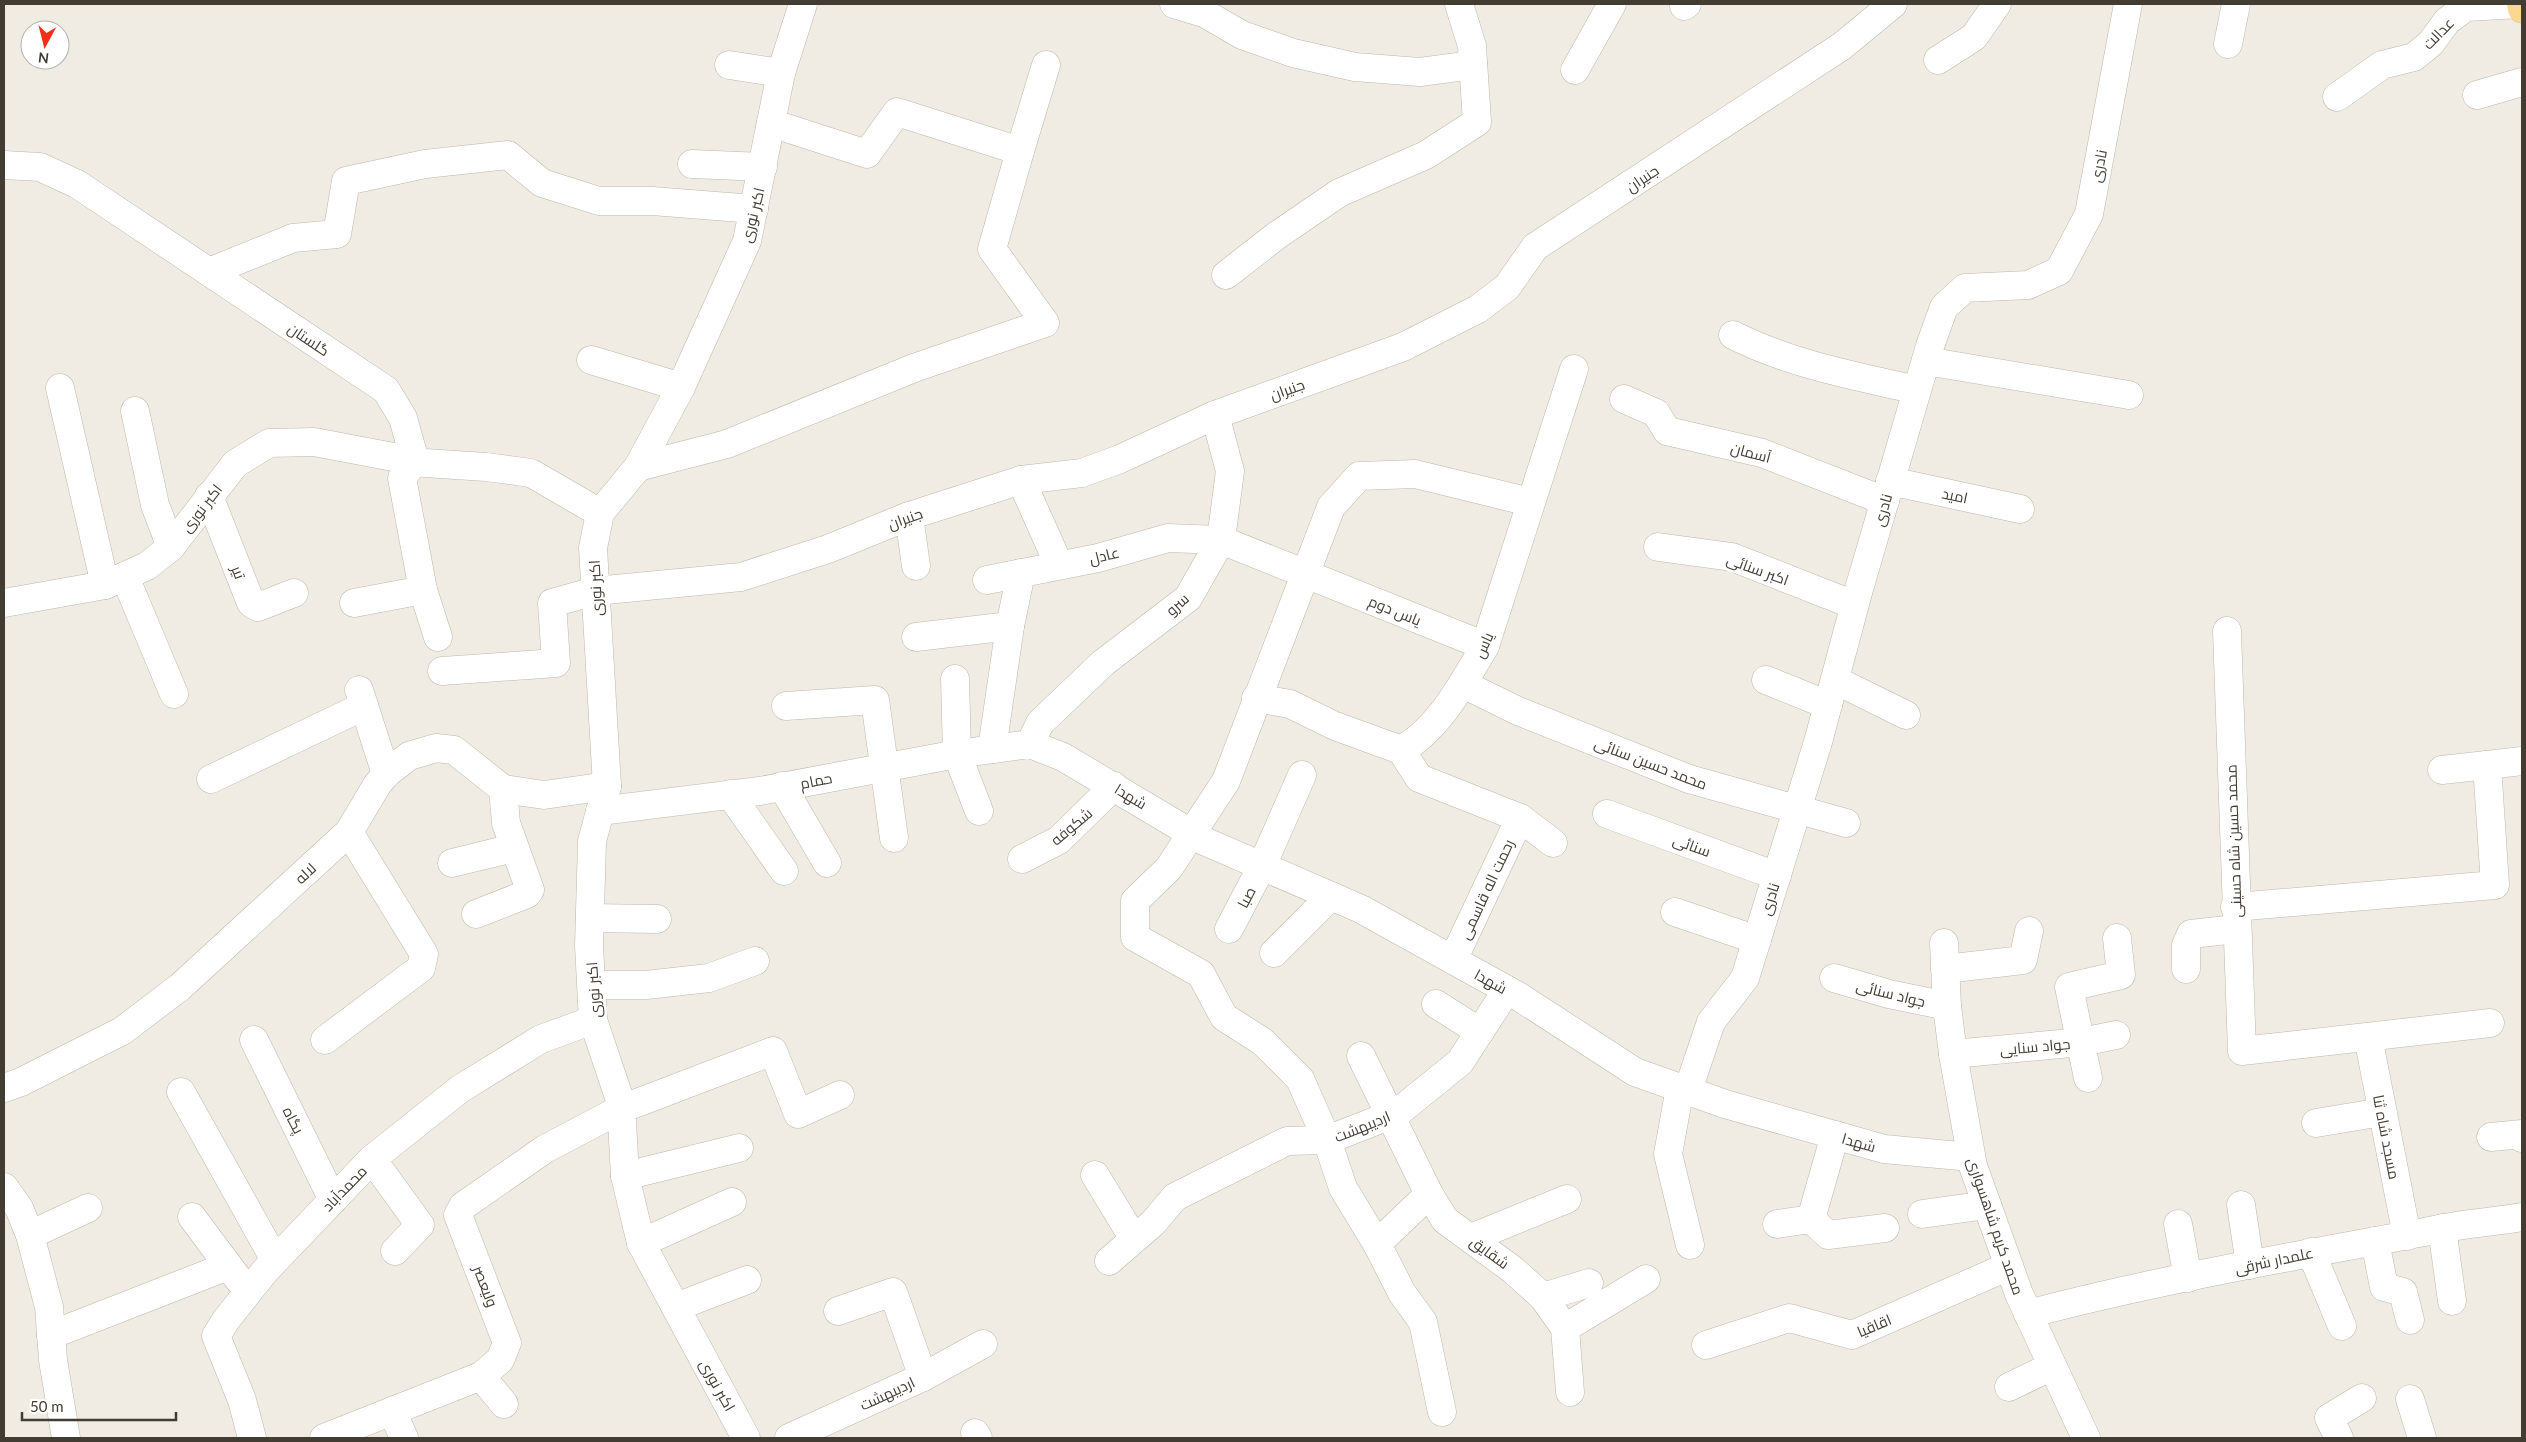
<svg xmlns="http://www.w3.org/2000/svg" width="2526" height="1442" font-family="Lato,Cairo,sans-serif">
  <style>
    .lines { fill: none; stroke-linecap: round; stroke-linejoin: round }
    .minor-casing { stroke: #bfb6a9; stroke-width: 29 }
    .major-casing { stroke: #dfb462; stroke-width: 29 }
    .minor { stroke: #fff; stroke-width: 28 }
    .major { stroke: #fbd892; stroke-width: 28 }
    .labels { text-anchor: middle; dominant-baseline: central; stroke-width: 5; stroke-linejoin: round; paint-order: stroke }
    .street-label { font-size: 15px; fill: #423c33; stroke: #fff }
  </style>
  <rect width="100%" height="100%" fill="#f1ece3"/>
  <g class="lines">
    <defs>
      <g id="minor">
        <path d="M 1174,4 L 1204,13 L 1242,35 L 1293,53 L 1355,67 L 1420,72 L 1473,65"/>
        <path d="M 1684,6 L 1687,4"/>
        <path d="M 2228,44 L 2236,4"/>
        <path d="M 1938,60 L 1974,37 L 1997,4"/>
        <path d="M 729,65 L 781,73"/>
        <path d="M 1575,70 L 1612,4"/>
        <path d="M 2477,95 L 2522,82"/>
        <path d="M 2337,97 L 2382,65 L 2414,57 L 2431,43 L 2447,21 L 2466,7 L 2521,4"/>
        <path d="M 1020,151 L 1046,65"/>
        <path d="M 692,164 L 763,167"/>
        <path d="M 4,165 L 40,167 L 77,184 L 386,390 L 403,418 L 415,461 L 402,478 L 423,590 L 438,637"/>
        <path d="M 209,272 L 293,238 L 337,234 L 346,181 L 425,164 L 508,155 L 542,183 L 599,201 L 652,201 L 754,209"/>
        <path d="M 1226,275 L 1276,236 L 1339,193 L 1426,155 L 1477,122 L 1472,46 L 1459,4"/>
        <path d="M 1733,335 C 1790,364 1855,376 1917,390"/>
        <path d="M 591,360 L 681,387"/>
        <path d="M 1926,361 L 2129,395"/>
        <path d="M 60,388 L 105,585"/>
        <path d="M 1624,399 L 1656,413 L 1667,431 L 1762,453 L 1885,501"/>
        <path d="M 135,411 L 155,505 L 171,547"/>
        <path d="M 638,467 L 727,444 L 914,368 L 1045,323 L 992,249 L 1020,151 L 897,112 L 867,154 L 771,123"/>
        <path d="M 1021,480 L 1059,565"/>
        <path d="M 1890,481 L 2020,509"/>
        <path d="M 209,496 L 251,603 L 258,607 L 294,593"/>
        <path d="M 909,516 L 916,566"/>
        <path d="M 1658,547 L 1732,557 L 1854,605"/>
        <path d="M 125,577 L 174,694"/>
        <path d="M 987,580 L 1098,558 L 1168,538 L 1221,540 L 1485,646"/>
        <path d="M 4,603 L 105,585 L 147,566 L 171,547 L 235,464 L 269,443 L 314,442 L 425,463 L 486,467 L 531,473 L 600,513"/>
        <path d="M 354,603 L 423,590"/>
        <path d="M 1010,626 L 1021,573"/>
        <path d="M 2227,631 L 2242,1051 L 2490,1023"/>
        <path d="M 916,637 L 1010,626 L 992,749"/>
        <path d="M 442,671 L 556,663 L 552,603 L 595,591 L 741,577 L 828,549 L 909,516 L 1021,480 L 1082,473 L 1120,459 L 1215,415 L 1403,347 L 1478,309 L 1507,287 L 1535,247 L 1842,46 L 1893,4"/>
        <path d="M 955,679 L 957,754 L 979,811"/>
        <path d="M 1766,680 L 1828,705"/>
        <path d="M 1835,680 L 1906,715"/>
        <path d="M 1463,684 L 1518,711 L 1689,779 L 1846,823"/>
        <path d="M 359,690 L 386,774"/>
        <path d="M 1256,698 L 1290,704 L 1335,726 L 1401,750 C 1439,729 1463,683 1485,646 L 1574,369"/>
        <path d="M 786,706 L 875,700 L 894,838"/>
        <path d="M 1030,744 L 1040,723 L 1103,663 L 1188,598 L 1221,540 L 1230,471 L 1215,415"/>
        <path d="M 1401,750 L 1419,778 L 1520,818 L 1553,843"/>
        <path d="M 2487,765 L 2522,761"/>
        <path d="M 211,779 L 364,706"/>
        <path d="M 782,786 L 827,863"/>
        <path d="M 730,794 L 784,871"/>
        <path d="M 600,811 L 760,791 L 957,754 L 1030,744 L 1063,757 L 1204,841 L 1361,909 L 1518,996 L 1635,1072 L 1725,1104 L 1884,1149 L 1971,1157"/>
        <path d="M 1607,814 L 1777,876"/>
        <path d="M 1022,859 L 1059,840 L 1114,786"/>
        <path d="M 452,863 L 513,848"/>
        <path d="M 2235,907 L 2495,885 L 2487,765 L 2442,770"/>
        <path d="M 1675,912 L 1757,940"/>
        <path d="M 476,914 L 527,894 L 530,890 L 506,823 L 503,789"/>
        <path d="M 590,918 L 657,919"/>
        <path d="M 1229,929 L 1262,866 L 1302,775"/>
        <path d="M 1944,943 L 1947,1006 L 1953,1054 L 1973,1166 L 2019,1294 L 2086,1438"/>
        <path d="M 1274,953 L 1331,896"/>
        <path d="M 1453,960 L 1520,818"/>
        <path d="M 1945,969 L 2023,960 L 2029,931"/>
        <path d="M 2186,969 L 2186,945 L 2191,934 L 2236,929"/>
        <path d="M 1834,978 L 1889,994 L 1947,1006"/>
        <path d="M 592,985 L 646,985 L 709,978 L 755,961"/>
        <path d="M 1436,1004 L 1480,1032"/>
        <path d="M 2368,1037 L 2407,1236"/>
        <path d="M 254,1040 L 333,1200"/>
        <path d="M 325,1040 L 421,968 L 424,954 L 349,832"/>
        <path d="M 1953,1054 L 2082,1042 L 2116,1035"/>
        <path d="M 1361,1056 L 1429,1194 L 1445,1220 L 1513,1270 L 1543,1297 L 1565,1328 L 1570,1392"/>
        <path d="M 2088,1078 L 2069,987 L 2121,975 L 2117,938"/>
        <path d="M 4,1088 L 21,1082 L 122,1031 L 180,987 L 349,832 L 377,785 L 386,774 L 409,756 L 436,748 L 454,750 L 503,789 L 544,795 L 607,786"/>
        <path d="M 1680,1088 L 1668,1154 L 1690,1245"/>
        <path d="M 1688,1090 L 1711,1022 L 1745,978 L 1818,742 L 1859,589 L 1930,346 L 1944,307 L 1965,288 L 2028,285 L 2059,271 L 2089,214 L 2128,4"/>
        <path d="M 181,1092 L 275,1260"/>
        <path d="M 2316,1123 L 2382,1112"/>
        <path d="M 1835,1135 L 1811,1219 L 1828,1235 L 1885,1228"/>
        <path d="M 2491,1137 L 2522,1134 L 2522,1138"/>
        <path d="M 372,1159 L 420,1225 L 395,1251"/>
        <path d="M 1095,1175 L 1134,1239"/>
        <path d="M 625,1176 L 739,1148"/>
        <path d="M 4,1187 L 19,1208 L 30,1235 L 49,1307 L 53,1360 L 66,1438"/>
        <path d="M 2241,1205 L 2250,1265"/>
        <path d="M 1922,1214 L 1987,1205"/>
        <path d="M 192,1217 L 239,1280"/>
        <path d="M 1777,1224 L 1811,1219"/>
        <path d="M 2178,1224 L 2188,1278"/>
        <path d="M 2442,1228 L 2452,1301"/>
        <path d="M 30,1235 L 88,1208"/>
        <path d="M 1471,1238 L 1567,1199"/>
        <path d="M 2375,1241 L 2384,1287 L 2403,1292 L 2410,1320"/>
        <path d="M 641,1243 L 732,1202"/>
        <path d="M 1377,1244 L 1429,1194"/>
        <path d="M 2311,1252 L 2342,1326"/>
        <path d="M 1109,1261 L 1153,1223 L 1175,1197 L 1287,1141 L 1327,1140 L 1391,1115 L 1402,1109 L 1460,1062 L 1507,990"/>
        <path d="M 1543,1297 L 1589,1283"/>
        <path d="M 676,1307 L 747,1280"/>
        <path d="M 838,1311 L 893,1292 L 923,1377"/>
        <path d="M 2028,1314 C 2164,1278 2303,1255 2440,1229 C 2467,1223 2495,1222 2522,1217"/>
        <path d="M 1565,1328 L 1646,1279"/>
        <path d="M 51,1335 L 228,1266"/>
        <path d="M 1706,1345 L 1789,1318 L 1852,1335 L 2009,1266"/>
        <path d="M 481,1376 L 504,1404"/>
        <path d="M 2009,1387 L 2052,1366"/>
        <path d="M 2410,1399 L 2422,1438"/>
        <path d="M 392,1411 L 404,1438"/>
        <path d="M 1442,1412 L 1423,1322 L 1402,1293 L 1377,1244 L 1343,1188 L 1327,1140 L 1300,1079 L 1263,1042 L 1224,1017 L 1201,974 L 1135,937 L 1135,901 L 1169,868 L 1226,781 L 1331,507 L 1359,476 L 1415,474 L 1530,502"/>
        <path d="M 975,1433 L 978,1438"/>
        <path d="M 252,1438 L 242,1400 L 216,1336 L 226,1320 L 265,1271 L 372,1159 L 460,1089 L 541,1039 L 593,1020"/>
        <path d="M 324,1438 L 481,1376 L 500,1360 L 507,1343 L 458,1215 L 463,1206 L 545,1149 L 621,1109 L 773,1051 L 798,1114 L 840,1095"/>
        <path d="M 746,1438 L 641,1243 L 625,1176 L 621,1103 L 593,1020 L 589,946 L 592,841 L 607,786 L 593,548 L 600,513 L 638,467 L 681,387 L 747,241 L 781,73 L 803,4"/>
        <path d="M 789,1438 L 923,1377 L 983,1344"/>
        <path d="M 2339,1438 L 2329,1418 L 2362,1398"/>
      </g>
      <path id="major" d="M 2521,4 L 2522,9"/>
    </defs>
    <use href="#minor" class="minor-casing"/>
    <use href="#major" class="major-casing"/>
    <use href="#minor" class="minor"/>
    <use href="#major" class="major"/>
  </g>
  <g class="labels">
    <g class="street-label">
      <text transform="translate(2438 33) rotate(-46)">عدالت</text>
      <text transform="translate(2098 166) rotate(-79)">نادری</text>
      <text transform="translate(1642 178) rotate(-34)">جنیران</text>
      <text transform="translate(752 215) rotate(-76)">اکبر نوری</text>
      <text transform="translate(309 339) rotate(34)">گلستان</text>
      <text transform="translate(1287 389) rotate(-20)">جنیران</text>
      <text transform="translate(1751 452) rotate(15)">آسمان</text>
      <text transform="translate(1955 495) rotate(12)">امید</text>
      <text transform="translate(201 508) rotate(-52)">اکبر نوری</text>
      <text transform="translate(1882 510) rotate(-74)">نادری</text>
      <text transform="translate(905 518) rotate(-20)">جنیران</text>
      <text transform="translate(1104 555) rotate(-14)">عادل</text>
      <text transform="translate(1758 569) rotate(20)">اکبر سنائی</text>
      <text transform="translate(239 572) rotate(69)">تیر</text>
      <text transform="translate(595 588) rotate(-93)">اکبر نوری</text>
      <text transform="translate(1177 604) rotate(-42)">سرو</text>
      <text transform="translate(1395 610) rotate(22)">یاس دوم</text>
      <text transform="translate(1483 645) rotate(-66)">یاس</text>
      <text transform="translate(1651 763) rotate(21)">محمد حسین سنائی</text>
      <text transform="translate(816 780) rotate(-11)">حمام</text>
      <text transform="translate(1131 796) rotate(31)">شهدا</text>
      <text transform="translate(1071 826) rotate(-40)">شکوفه</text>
      <text transform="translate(2233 841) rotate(-92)">محمد حسین شاه حسینی</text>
      <text transform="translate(1692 845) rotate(20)">سنائی</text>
      <text transform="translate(305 873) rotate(-43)">لاله</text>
      <text transform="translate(1486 889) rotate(-65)">رحمت اله قاسمی</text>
      <text transform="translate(1246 897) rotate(-62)">صبا</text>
      <text transform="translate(1769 899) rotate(-73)">نادری</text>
      <text transform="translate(1491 981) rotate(29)">شهدا</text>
      <text transform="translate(593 990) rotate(-94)">اکبر نوری</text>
      <text transform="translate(1891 993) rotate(14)">جواد سنائی</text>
      <text transform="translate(2035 1046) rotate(-5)">جواد سنایی</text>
      <text transform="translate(294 1120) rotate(63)">پگاه</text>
      <text transform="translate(1362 1126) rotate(-22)">اردیبهشت</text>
      <text transform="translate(2387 1137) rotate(79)">مسجد شاه ثنا</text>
      <text transform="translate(1859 1142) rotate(16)">شهدا</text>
      <text transform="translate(344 1188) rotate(-46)">محمدآباد</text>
      <text transform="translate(1996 1226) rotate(71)">محمد کریم شاهسواری</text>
      <text transform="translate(1490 1252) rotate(36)">شقایق</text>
      <text transform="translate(2274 1260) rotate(-12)">علمدار شرقی</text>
      <text transform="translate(486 1286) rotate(69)">ولیعصر</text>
      <text transform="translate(1874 1325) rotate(-23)">اقاقیا</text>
      <text transform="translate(718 1385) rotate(61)">اکبر نوری</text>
      <text transform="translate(887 1393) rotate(-25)">اردیبهشت</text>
    </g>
  </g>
  <rect width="2526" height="1442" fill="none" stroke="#423c33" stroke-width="10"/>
  <g transform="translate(45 45) rotate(187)"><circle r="24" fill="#ffffff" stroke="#b3b1ad"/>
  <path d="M0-4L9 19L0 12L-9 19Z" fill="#f42f17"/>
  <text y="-8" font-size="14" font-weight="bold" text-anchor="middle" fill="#423c33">N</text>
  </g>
  <path d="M22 1412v8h154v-8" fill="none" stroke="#423c33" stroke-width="2.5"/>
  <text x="30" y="1412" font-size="15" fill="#423c33" stroke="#ffffff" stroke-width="4" paint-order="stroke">50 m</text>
</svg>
